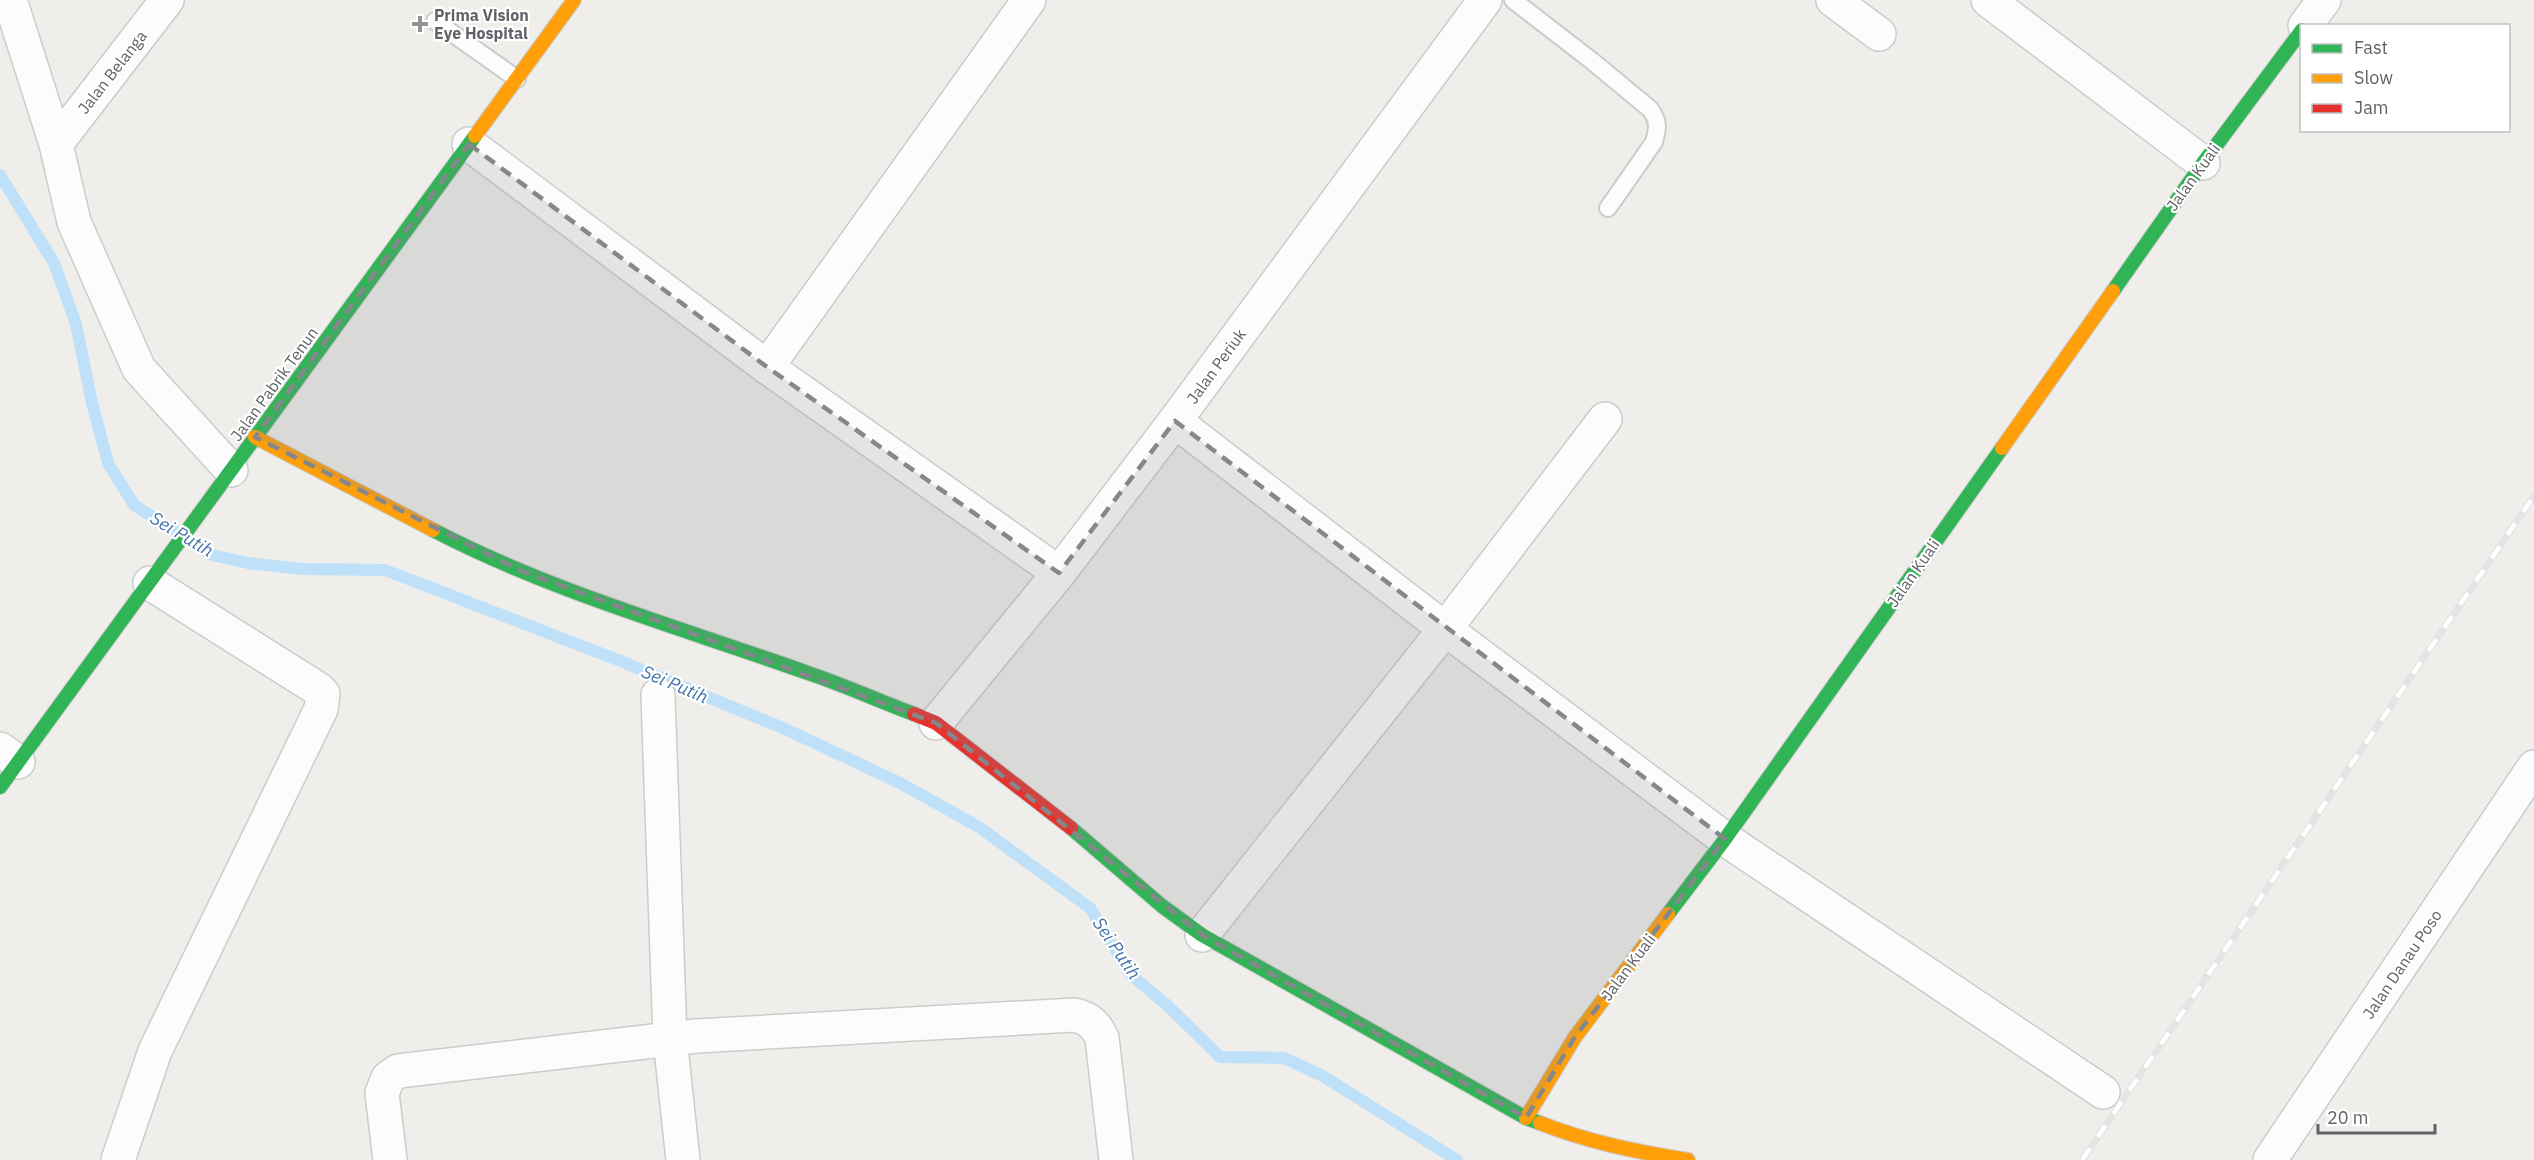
<svg xmlns="http://www.w3.org/2000/svg" width="2534" height="1160" font-family="'IBM Plex Sans',sans-serif">
  <style>
    .lines { fill: none; stroke-linecap: round; stroke-linejoin: round }
    .stream { stroke: #bfe0f9; stroke-width: 12 }
    .lane-casing { stroke: #cbcccc; stroke-width: 20 }
    .street-casing { stroke: #cbcccc; stroke-width: 36 }
    .fast-casing { stroke: #cacacb; stroke-width: 16 }
    .slow-casing { stroke: #cacacb; stroke-width: 16 }
    .jam-casing { stroke: #cacacb; stroke-width: 16 }
    .lane { stroke: #fdfcfc; stroke-width: 16 }
    .street { stroke: #fdfcfc; stroke-width: 33 }
    .fast { stroke: #30b455; stroke-width: 14 }
    .slow { stroke: #ff9f0a; stroke-width: 14 }
    .jam { stroke: #e5322d; stroke-width: 14 }
    .rail-casing { stroke: #e4e4e4; stroke-width: 7 }
    .rail { stroke: #fff; stroke-width: 4.5; stroke-dasharray: 14; stroke-linecap: butt }
    .marked { fill: #84888a; fill-opacity: 0.2; stroke: #84888a; stroke-width: 4.5; stroke-dasharray: 12 8; stroke-linejoin: round }
    .poi-dot { fill: #919496; stroke: #fff; stroke-width: 2 }
    .labels { text-anchor: middle; dominant-baseline: central; stroke-width: 4.5; stroke-linejoin: round; paint-order: stroke }
    .poi-label { font-size: 16px; font-weight: bold; fill: #5f6368; stroke: #fff; text-anchor: start }
    .street-label { font-size: 16px; fill: #5f6368; stroke: #fff }
    .water-label { font-size: 18px; font-style: italic; fill: #4174aa; stroke: #fff }
  </style>
  <rect width="100%" height="100%" fill="#efeeea"/>
  <g class="lines">
    <path class="stream" d="M 0,175 L 54,263 L 76,324 L 92,403 L 108,463 L 134,505 L 212,555 L 248,563 L 302,569 L 385,570 L 618,660 L 783,728 L 900,783 L 979,827 L 1090,908 L 1131,975 L 1167,1005 L 1220,1057 L 1284,1058 L 1323,1076 L 1457,1160"/>
    <defs>
      <g id="lane">
        <path d="M 1513,0 L 1592,61 L 1650,109 C 1659,121 1658,128 1654,142 L 1608,208"/>
        <path d="M 435,21 L 517,79"/>
      </g>
      <g id="street">
        <path d="M 10,0 L 56,144 L 74,222 L 139,369 L 231,470"/>
        <path d="M 1833,0 L 1879,34"/>
        <path d="M 1988,0 L 2203,163"/>
        <path d="M 2305,26 L 2324,0"/>
        <path d="M 56,144 L 167,0"/>
        <path d="M 469,144 L 767,367 L 1059,573"/>
        <path d="M 767,367 L 1029,0"/>
        <path d="M 1175,421 L 1445,629 L 1725,839 L 2103,1092"/>
        <path d="M 658,695 L 670,1039 L 683,1160"/>
        <path d="M 936,723 L 1059,573 L 1175,421 L 1485,0"/>
        <path d="M 0,749 L 18,762"/>
        <path d="M 1202,935 L 1445,629 L 1605,419"/>
        <path d="M 118,1160 L 155,1051 L 321,709 L 323,694 L 318,689 L 150,583"/>
        <path d="M 390,1160 L 382,1093 L 388,1078 L 398,1071 L 696,1036 L 1074,1015 C 1089,1018 1096,1025 1102,1038 L 1116,1160"/>
        <path d="M 2270,1160 L 2534,767"/>
      </g>
      <g id="fast">
        <path d="M 2113,291 L 2203,163 L 2302,30"/>
        <path d="M 433,530 C 552,592 682,628 808,673 C 844,685 879,701 914,714"/>
        <path d="M 0,787 L 475,136"/>
        <path d="M 1071,828 L 1162,906 L 1202,935 L 1526,1118 L 1540,1123"/>
        <path d="M 1668,914 L 1725,839 L 2002,448"/>
      </g>
      <g id="slow">
        <path d="M 475,136 L 574,0"/>
        <path d="M 255,437 L 433,530"/>
        <path d="M 2002,448 L 2113,291"/>
        <path d="M 1526,1118 L 1575,1037 L 1668,914"/>
        <path d="M 1540,1123 C 1588,1142 1637,1152 1688,1160"/>
      </g>
      <path id="jam" d="M 914,714 L 936,723 L 1071,828"/>
    </defs>
    <use href="#lane" class="lane-casing"/>
    <use href="#street" class="street-casing"/>
    <use href="#fast" class="fast-casing"/>
    <use href="#slow" class="slow-casing"/>
    <use href="#jam" class="jam-casing"/>
    <use href="#lane" class="lane"/>
    <use href="#street" class="street"/>
    <use href="#fast" class="fast"/>
    <use href="#slow" class="slow"/>
    <use href="#jam" class="jam"/>
    <defs>
      <path id="rail" d="M 2082,1160 L 2534,496"/>
    </defs>
    <use href="#rail" class="rail-casing"/>
    <use href="#rail" class="rail"/>
  </g>
  <path class="marked" d="M 469,144 L 767,367 L 1059,573 L 1175,421 L 1725,839 L 1575,1037 L 1526,1118 L 1202,935 L 936,723 L 521,571 L 255,437 Z"/>
  <path class="poi-dot" d="M417 15h6v6h6v6h-6v6h-6v-6h-6v-6h6z"/>
  <g class="labels">
    <g class="poi-label">
      <text x="434" y="15">Prima Vision<tspan x="434" dy="18">Eye Hospital</tspan></text>
    </g>
    <g class="street-label">
      <text transform="translate(112 72) rotate(-52)">Jalan Belanga</text>
      <text transform="translate(2193 177) rotate(-54)">Jalan Kuali</text>
      <text transform="translate(1216 366) rotate(-54)">Jalan Periuk</text>
      <text transform="translate(274 384) rotate(-54)">Jalan Pabrik Tenun</text>
      <text transform="translate(1913 573) rotate(-55)">Jalan Kuali</text>
      <text transform="translate(2402 964) rotate(-56)">Jalan Danau Poso</text>
      <text transform="translate(1628 967) rotate(-53)">Jalan Kuali</text>
    </g>
    <g class="water-label">
      <text transform="translate(182 534) rotate(31)">Sei Putih</text>
      <text transform="translate(675 684) rotate(23)">Sei Putih</text>
      <text transform="translate(1117 948) rotate(56)">Sei Putih</text>
    </g>
  </g>
  <rect x="2300" y="24" width="210" height="108" fill="#ffffff" stroke="#bfc1c3" stroke-width="1.5"/>
  <rect x="2312" y="44" width="30" height="9" fill="#30b455" stroke="#bfc1c3" stroke-width="1.5"/>
  <text x="2354" y="54" font-size="18" fill="#5f6368">Fast</text>
  <rect x="2312" y="74" width="30" height="9" fill="#ff9f0a" stroke="#bfc1c3" stroke-width="1.5"/>
  <text x="2354" y="84" font-size="18" fill="#5f6368">Slow</text>
  <rect x="2312" y="104" width="30" height="9" fill="#e5322d" stroke="#bfc1c3" stroke-width="1.5"/>
  <text x="2354" y="114" font-size="18" fill="#5f6368">Jam</text>
  <path d="M2318 1124v9h117v-9" fill="none" stroke="#5f6368" stroke-width="3"/>
  <text x="2327" y="1124" font-size="18" fill="#5f6368" stroke="#ffffff" stroke-width="4.5" paint-order="stroke">20 m</text>
</svg>
